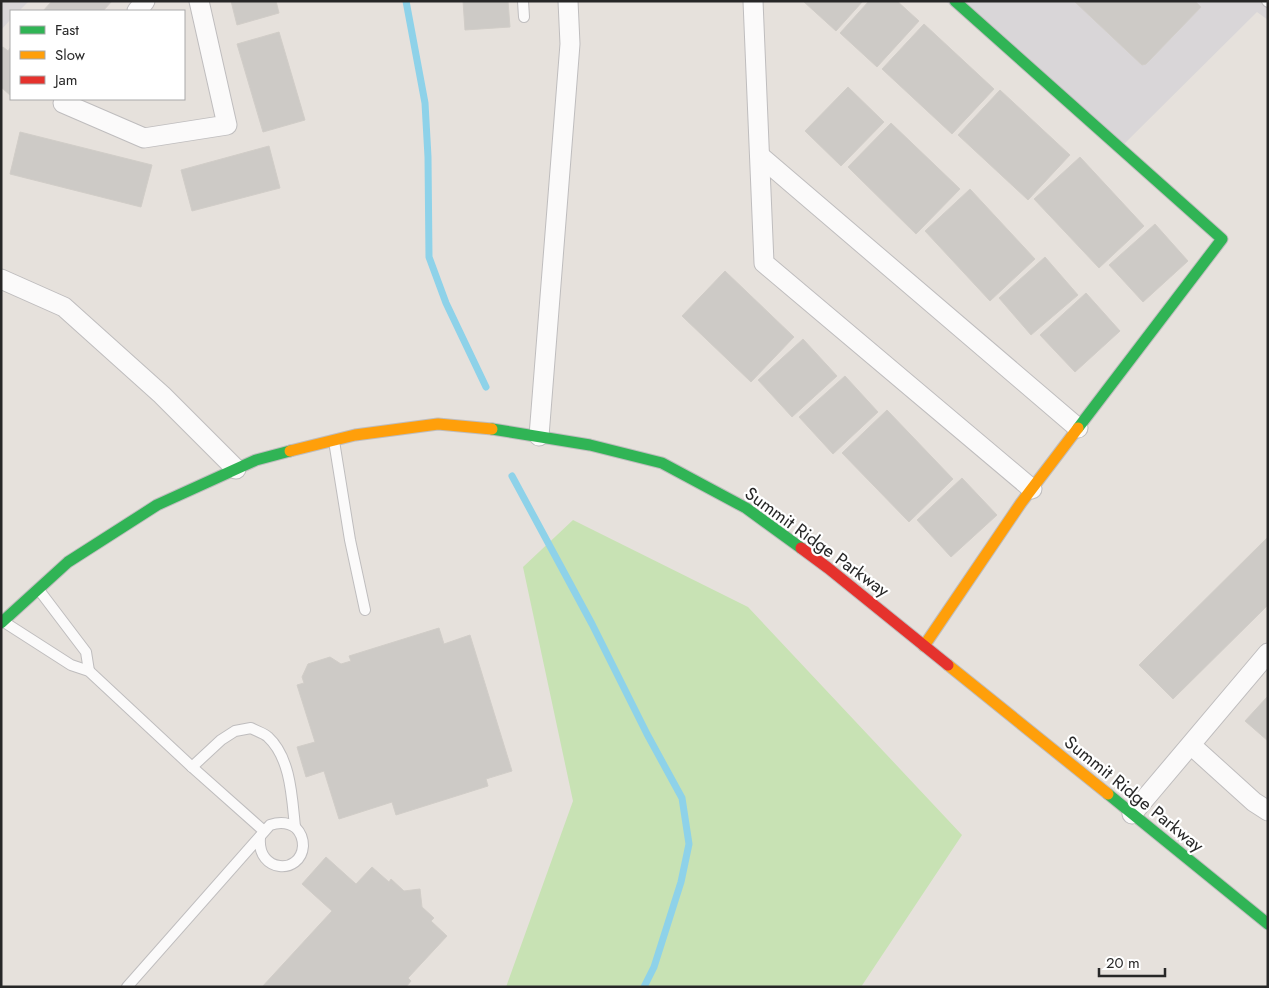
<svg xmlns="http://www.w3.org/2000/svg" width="1269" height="988" font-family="Jost,sans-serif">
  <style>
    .industrial { fill: #d9d6d8 }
    .green { fill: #c8e2b4 }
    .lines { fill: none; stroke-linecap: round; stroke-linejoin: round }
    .stream { stroke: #8ed2e9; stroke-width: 7 }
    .building { fill: #cdcac6; stroke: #d1cdc8 }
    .lane-casing { stroke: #bfbdbe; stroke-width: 12 }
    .street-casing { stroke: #bfbdbe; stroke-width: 21 }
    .fast-casing { stroke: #bfbdbe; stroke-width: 13 }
    .slow-casing { stroke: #bfbdbe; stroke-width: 13 }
    .jam-casing { stroke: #bfbdbe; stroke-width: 13 }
    .lane { stroke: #fbfafa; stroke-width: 10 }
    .street { stroke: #fbfafa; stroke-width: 19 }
    .fast { stroke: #30b455; stroke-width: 11 }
    .slow { stroke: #ff9f0a; stroke-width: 11 }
    .jam { stroke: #e5322d; stroke-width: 11 }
    .labels { text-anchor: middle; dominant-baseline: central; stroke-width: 4.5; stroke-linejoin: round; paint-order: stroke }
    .street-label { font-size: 18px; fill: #272727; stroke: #fff }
  </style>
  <rect width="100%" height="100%" fill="#e6e1dc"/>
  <g class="industrial">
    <path d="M 1,1 L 29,1 L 19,11 L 11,11 L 11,19 L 1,30 Z"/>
    <path d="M 945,1 L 1268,1 L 1268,20 L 1257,12 L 1120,148 Z"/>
  </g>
  <path class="green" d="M 573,520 L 748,607 L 962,835 L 861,987 L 506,987 L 573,801 L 523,567 Z"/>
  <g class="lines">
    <g class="stream">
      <path d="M 406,1 L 425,103 L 428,157 L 429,257 L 446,303 L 486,387"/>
      <path d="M 512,476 L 592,624 L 647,734 L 682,798 L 689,844 L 681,882 L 654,967 L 644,987"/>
    </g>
  </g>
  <g class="building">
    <path d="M 52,1 L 112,1 L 103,11 L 43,11 Z"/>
    <path d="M 231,1 L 276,1 L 279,13 L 237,25 Z"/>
    <path d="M 463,1 L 508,1 L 510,27 L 465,30 Z"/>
    <path d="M 803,1 L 863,1 L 836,31 Z"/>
    <path d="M 869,1 L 897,1 L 919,21 L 877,67 L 840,33 Z"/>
    <path d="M 1074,1 L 1195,1 L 1201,7 L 1146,64 L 1142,65 Z"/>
    <path d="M 924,24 L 994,89 L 952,134 L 882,69 Z"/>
    <path d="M 279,32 L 305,120 L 263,132 L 237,44 Z"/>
    <path d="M 3,47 L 8,51 L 11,47 L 11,96 L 1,87 L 1,48 Z"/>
    <path d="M 848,87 L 884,122 L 841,166 L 805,131 Z"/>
    <path d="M 1000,90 L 1070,155 L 1028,200 L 958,135 Z"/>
    <path d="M 891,123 L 960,189 L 916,234 L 848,167 Z"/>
    <path d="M 20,132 L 152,165 L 141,207 L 10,174 Z"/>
    <path d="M 269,146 L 280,188 L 192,211 L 181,170 Z"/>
    <path d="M 1080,157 L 1144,226 L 1099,268 L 1034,199 Z"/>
    <path d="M 970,189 L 1035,259 L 990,301 L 925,231 Z"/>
    <path d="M 1155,224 L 1188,261 L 1143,302 L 1109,265 Z"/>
    <path d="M 1045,257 L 1078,295 L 1031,335 L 999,298 Z"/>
    <path d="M 725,271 L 794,337 L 751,382 L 682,316 Z"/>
    <path d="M 1086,293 L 1120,331 L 1075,372 L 1040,335 Z"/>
    <path d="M 803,339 L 837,376 L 792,417 L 758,380 Z"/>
    <path d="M 845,376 L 878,412 L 833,454 L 799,417 Z"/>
    <path d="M 887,410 L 953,479 L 909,522 L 842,453 Z"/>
    <path d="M 962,478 L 997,515 L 951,557 L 917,520 Z"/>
    <path d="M 1268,537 L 1268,605 L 1173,699 L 1139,665 Z"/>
    <path d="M 439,628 L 444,644 L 470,635 L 512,771 L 486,779 L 488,786 L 396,815 L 392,802 L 339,819 L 324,771 L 306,777 L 297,747 L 315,742 L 297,685 L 304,683 L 302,677 L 308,664 L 330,657 L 341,664 L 351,661 L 349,656 Z"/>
    <path d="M 1268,696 L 1268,741 L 1245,721 Z"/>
    <path d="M 326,857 L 356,884 L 372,867 L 389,882 L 391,879 L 404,891 L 420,889 L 422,907 L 434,918 L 431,921 L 447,936 L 408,978 L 411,981 L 406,987 L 262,987 L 332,911 L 302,884 Z"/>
  </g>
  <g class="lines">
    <defs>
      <g id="lane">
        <path d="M 523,1 L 524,17"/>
        <path d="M 1267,1 L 1268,2"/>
        <path d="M 334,441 L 350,540 L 365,610"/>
        <path d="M 39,590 L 86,652 L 89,671"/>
        <path d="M 4,622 L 71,665 L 89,671 L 192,767 L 264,831"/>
        <path d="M 192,767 L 221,740 L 235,731 L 251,728 C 256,731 264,733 268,737 C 291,758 292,799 295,827"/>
        <path d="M 127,987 L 270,825 C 279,822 288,822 296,828 C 301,833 303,839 303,846 C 301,875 257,873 260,838"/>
      </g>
      <g id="street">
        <path d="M 753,1 L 764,263 L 1032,489"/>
        <path d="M 137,11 L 145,1"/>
        <path d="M 67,99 L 63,103 L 144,138 L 227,125 L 199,1"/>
        <path d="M 760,156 L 1078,428"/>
        <path d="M 1,279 L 64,307 L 162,395 L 236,469"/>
        <path d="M 539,436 L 570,44 L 568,1"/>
        <path d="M 1191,745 L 1254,802 L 1268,811"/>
        <path d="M 1132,814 L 1268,653"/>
      </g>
      <g id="fast">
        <path d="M 955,1 L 1222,239 L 1078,428"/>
        <path d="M 492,429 L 590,445 L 662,463 L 746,508 L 801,548"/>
        <path d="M 1,623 L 68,562 L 157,505 L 256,460 L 290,451"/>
        <path d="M 1108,794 L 1268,924"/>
      </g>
      <g id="slow">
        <path d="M 290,451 L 355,435 L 438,424 L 492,429"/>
        <path d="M 924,646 L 1021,503 L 1078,428"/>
        <path d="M 948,665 L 1108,794"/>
      </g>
      <path id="jam" d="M 801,548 L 828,568 L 948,665"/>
    </defs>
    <use href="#lane" class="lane-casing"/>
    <use href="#street" class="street-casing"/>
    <use href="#fast" class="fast-casing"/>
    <use href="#slow" class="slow-casing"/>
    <use href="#jam" class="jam-casing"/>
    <use href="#lane" class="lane"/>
    <use href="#street" class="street"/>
    <use href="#fast" class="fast"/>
    <use href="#slow" class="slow"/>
    <use href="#jam" class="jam"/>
  </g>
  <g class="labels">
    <g class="street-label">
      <text transform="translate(817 542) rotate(36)">Summit Ridge Parkway</text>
      <text transform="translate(1134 794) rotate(39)">Summit Ridge Parkway</text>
    </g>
  </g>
  <rect width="1269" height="988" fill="none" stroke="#272727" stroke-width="5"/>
  <rect x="10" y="10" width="175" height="90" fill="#ffffff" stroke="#a9a9a9"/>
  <rect x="20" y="26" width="25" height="8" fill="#30b455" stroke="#a9a9a9"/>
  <text x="55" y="35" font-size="15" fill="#272727">Fast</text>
  <rect x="20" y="51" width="25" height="8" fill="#ff9f0a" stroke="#a9a9a9"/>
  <text x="55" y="60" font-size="15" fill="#272727">Slow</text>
  <rect x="20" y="76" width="25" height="8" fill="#e5322d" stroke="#a9a9a9"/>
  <text x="55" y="85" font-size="15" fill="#272727">Jam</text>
  <path d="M1099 968v8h66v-8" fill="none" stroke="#272727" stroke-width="2.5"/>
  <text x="1106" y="968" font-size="15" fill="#272727" stroke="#ffffff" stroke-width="4" paint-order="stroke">20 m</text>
</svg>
